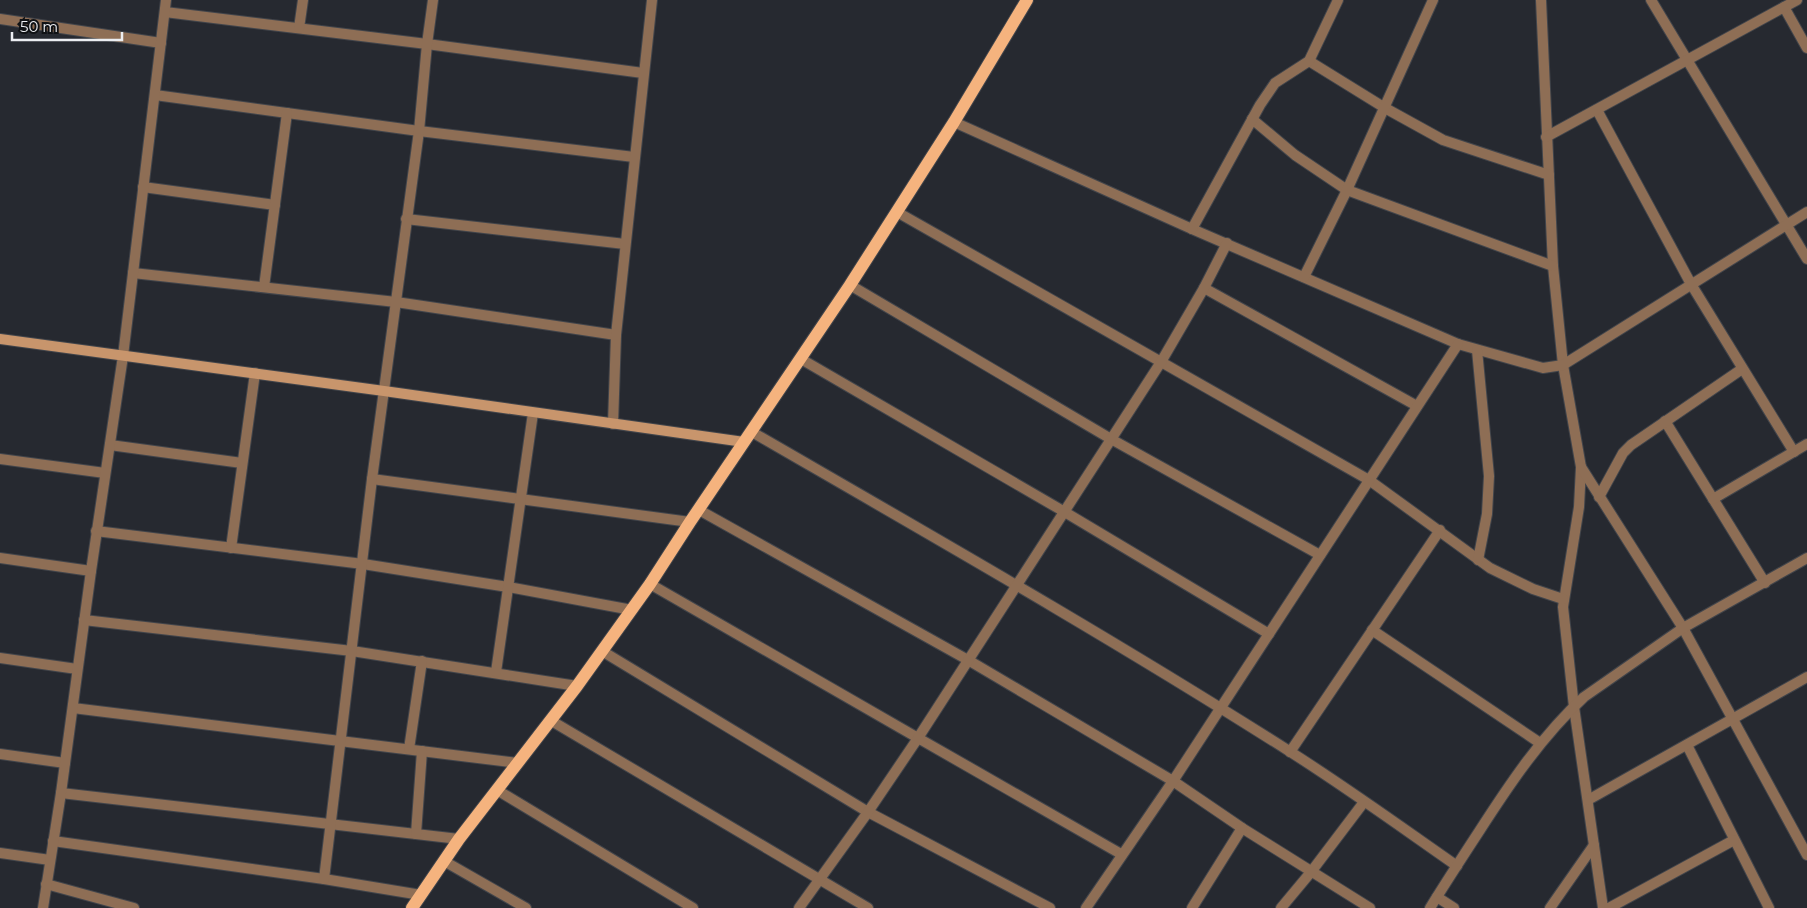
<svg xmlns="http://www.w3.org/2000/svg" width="1807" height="908" font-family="Montserrat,sans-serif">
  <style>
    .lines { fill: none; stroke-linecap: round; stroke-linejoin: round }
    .street-casing { stroke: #42454b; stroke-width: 12 }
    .secondary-casing { stroke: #42454b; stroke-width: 12 }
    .primary-casing { stroke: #42454b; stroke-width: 14 }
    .street { stroke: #8e6e55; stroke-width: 10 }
    .secondary { stroke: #c8956c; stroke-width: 10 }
    .primary { stroke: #f5b37e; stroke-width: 12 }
  </style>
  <rect width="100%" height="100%" fill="#262930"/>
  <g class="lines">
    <defs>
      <g id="street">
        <path d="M 1541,0 L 1553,266 L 1563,365 L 1581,467 L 1579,507 L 1563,607 L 1574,707 L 1603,908"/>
        <path d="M 1651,0 L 1807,259"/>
        <path d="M 1784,7 L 1807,48"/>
        <path d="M 165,12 L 427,44 L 643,73"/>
        <path d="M 0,19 L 161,43"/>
        <path d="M 299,28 L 303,0"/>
        <path d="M 1309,61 L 1385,108 L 1443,140 L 1549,175"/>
        <path d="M 155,95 L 419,131 L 634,157"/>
        <path d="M 1597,110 L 1691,284 L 1794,452"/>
        <path d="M 1252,119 L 1295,155 L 1347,190 L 1553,266"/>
        <path d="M 954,122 L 1192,229 L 1458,344 L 1543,368 L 1563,365 L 1807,212"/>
        <path d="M 1546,137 L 1797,0"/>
        <path d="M 143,187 L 275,205"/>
        <path d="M 897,212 L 1369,480 L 1490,568 L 1533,589 L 1563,599"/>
        <path d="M 406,219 L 625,244"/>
        <path d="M 1192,229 L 1260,105 L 1275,83 L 1309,61 L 1338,0"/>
        <path d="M 133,273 L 396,302 L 616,335"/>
        <path d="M 1304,277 L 1347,190 L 1433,0"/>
        <path d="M 850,285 L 1111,439 L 1320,555"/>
        <path d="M 264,287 L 287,113"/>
        <path d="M 1204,288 L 1417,406"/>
        <path d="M 1477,350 L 1489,476 L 1487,514 L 1478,560"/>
        <path d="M 801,359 L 1063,511 L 1269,634"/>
        <path d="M 1665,421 L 1765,583"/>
        <path d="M 613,424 L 616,335 L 652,0"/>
        <path d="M 752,432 C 932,536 1113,639 1289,751 C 1346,787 1401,827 1457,866"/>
        <path d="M 110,445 L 242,463"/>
        <path d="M 0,459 L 105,473"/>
        <path d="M 1581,467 L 1683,628 L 1807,855"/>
        <path d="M 372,479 L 690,522"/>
        <path d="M 1599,497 L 1623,453 L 1631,445 L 1742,369"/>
        <path d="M 1713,499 L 1807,444"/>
        <path d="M 699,510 L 968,660 L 1173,781 L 1242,828 L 1370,908"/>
        <path d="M 96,531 L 363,564 L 508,587 L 632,610"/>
        <path d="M 231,548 L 255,373"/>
        <path d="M 0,558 L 91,571"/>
        <path d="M 650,584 L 918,738 L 1161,362 L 1204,288 L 1227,243"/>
        <path d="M 84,620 L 352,651 L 577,686"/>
        <path d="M 1372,630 L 1540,743"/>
        <path d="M 602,651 L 868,812 L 1050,908"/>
        <path d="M 0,658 L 77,669"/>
        <path d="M 496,672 L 533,413"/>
        <path d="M 73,708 L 518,763"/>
        <path d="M 550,720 L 868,908"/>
        <path d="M 1687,745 L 1769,908"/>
        <path d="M 409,749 L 422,661"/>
        <path d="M 1290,752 L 1440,530"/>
        <path d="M 0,754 L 65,763"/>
        <path d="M 497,790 L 693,908"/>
        <path d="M 61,793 L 459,839"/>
        <path d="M 1588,800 L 1807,677"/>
        <path d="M 416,834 L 422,751"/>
        <path d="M 53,841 L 324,879 L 421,895"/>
        <path d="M 0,853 L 50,860"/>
        <path d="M 444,861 L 526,908"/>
        <path d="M 324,879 L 372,479 L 419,131 L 427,44 L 433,0"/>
        <path d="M 46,884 L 134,908"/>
        <path d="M 1437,897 L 1454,908"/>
        <path d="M 43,908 L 61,793 L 91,571 L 123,356 L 166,0"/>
        <path d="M 799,908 L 868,812 L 918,738 L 1121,854"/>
        <path d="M 1086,908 L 1173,781 L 1458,344"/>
        <path d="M 1192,908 L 1242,828"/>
        <path d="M 1281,908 L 1311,872 L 1364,802"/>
        <path d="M 1430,908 C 1446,882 1463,856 1480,830 C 1511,782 1542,736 1584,697 L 1683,628 L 1807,558"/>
        <path d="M 1550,908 L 1594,845"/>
        <path d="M 1609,908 L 1734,840"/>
      </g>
      <path id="secondary" d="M 0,339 L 384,391 L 744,442"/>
      <path id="primary" d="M 412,908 L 459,839 L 577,686 L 650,584 L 690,522 L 850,285 L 954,122 L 1027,0"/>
    </defs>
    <use href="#street" class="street-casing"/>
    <use href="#secondary" class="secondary-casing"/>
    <use href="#primary" class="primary-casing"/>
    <use href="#street" class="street"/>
    <use href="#secondary" class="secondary"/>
    <use href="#primary" class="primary"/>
  </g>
  <path d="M12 32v8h110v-8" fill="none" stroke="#eceef2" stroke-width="2.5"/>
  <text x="20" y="32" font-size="15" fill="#eceef2" stroke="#101215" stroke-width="4" paint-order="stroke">50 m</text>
</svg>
